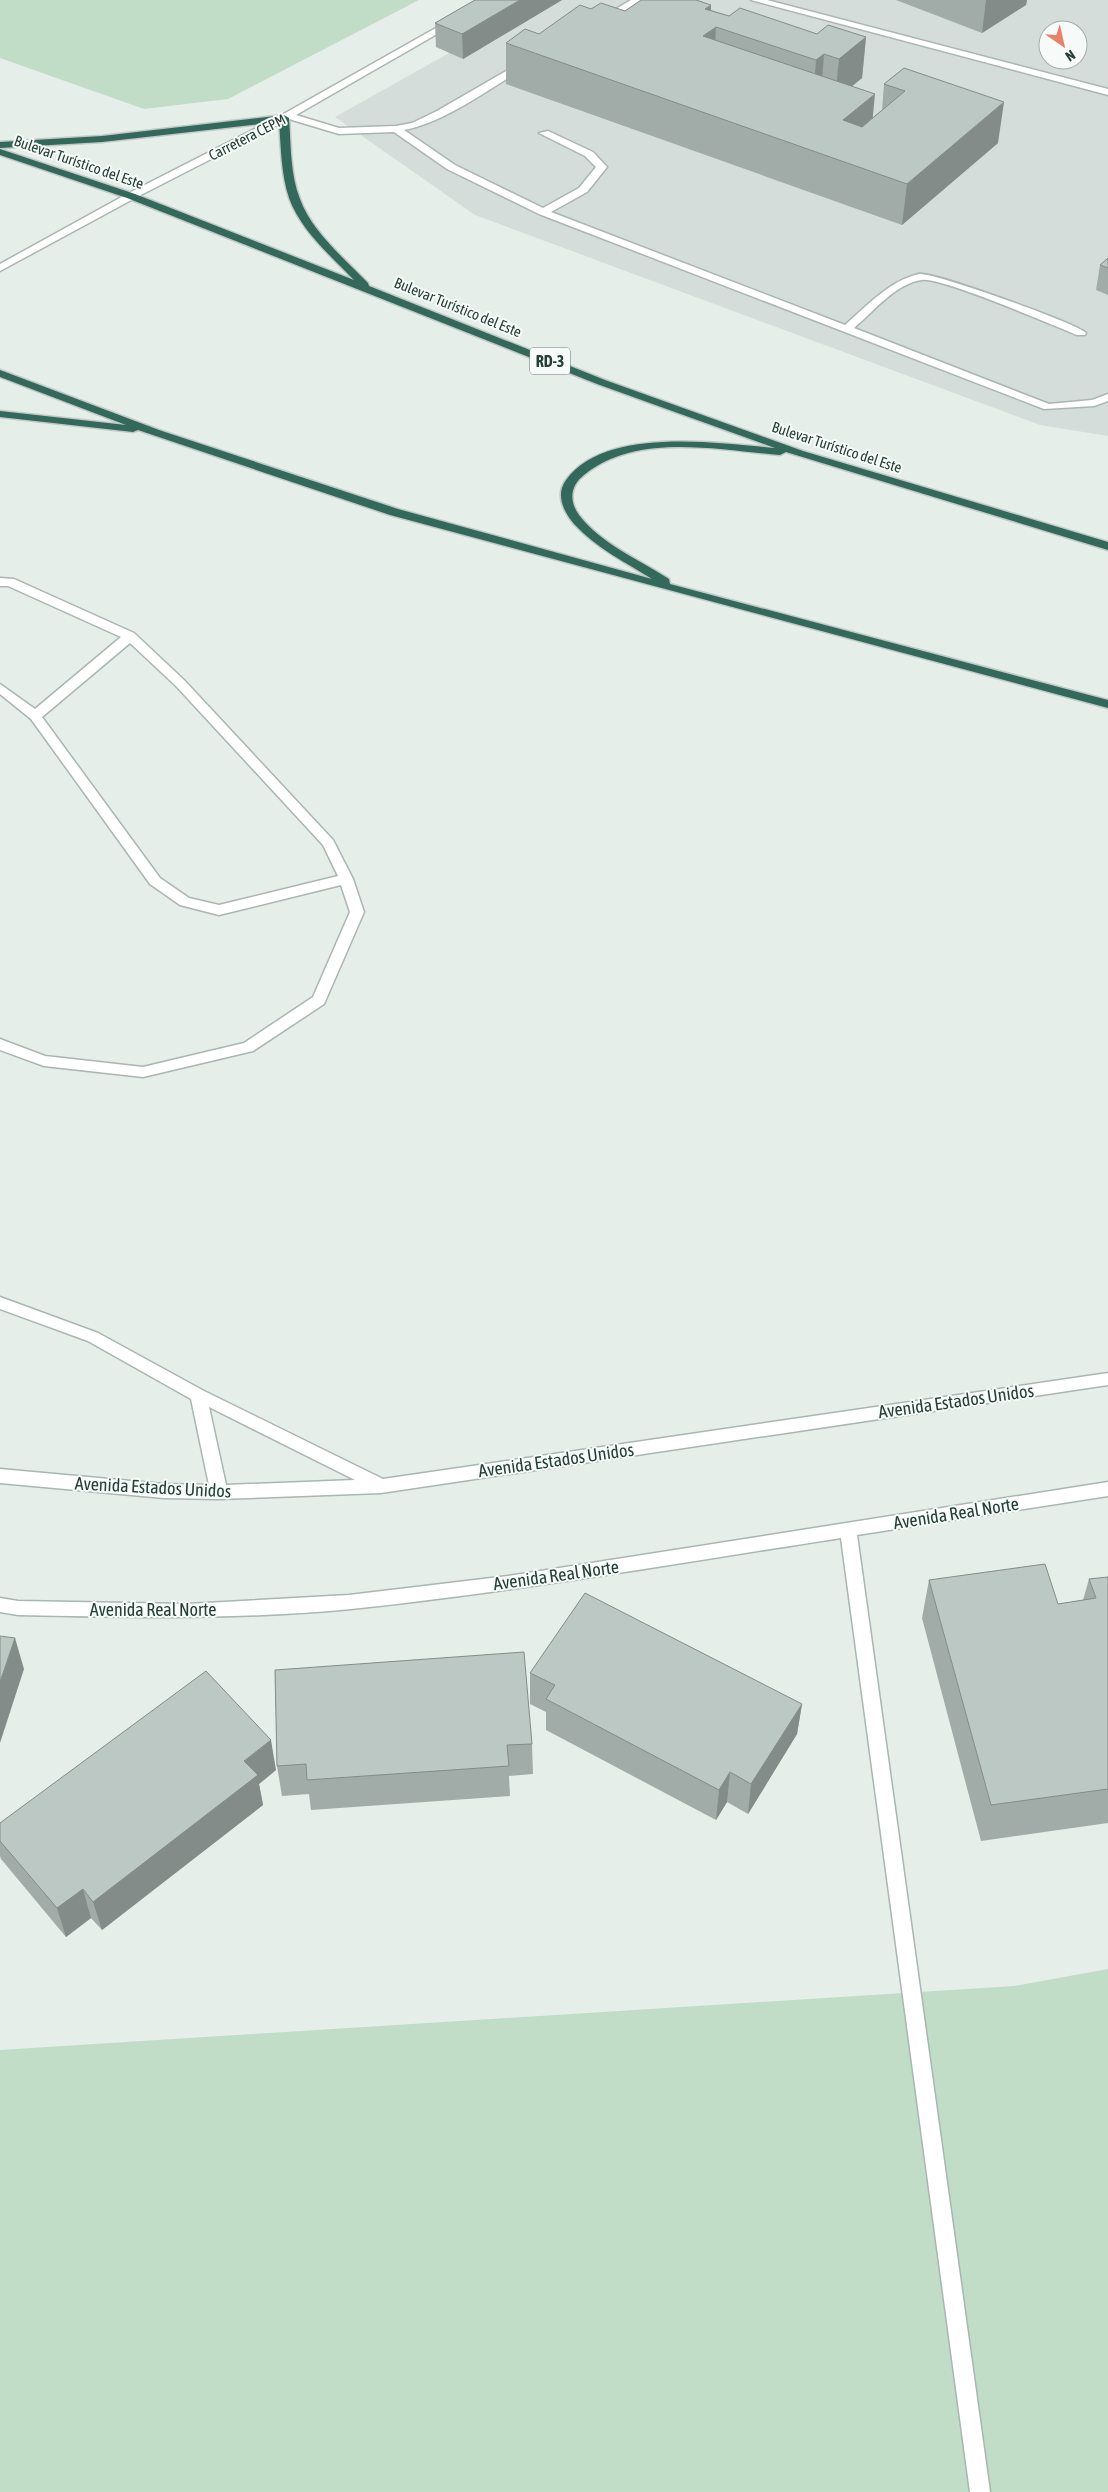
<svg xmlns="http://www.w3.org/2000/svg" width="1108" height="2492" font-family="'Asap Condensed',sans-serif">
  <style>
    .built { fill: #d4ddd9; fill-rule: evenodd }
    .green { fill: #c1ddc7 }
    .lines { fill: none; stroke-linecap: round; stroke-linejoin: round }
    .minor-casing { stroke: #a9b6b1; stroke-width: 3 }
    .highway-casing { stroke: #c2c9c7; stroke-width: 3 }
    .minor { fill: #fff; fill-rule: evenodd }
    .highway { fill: #33695b; fill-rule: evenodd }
    .wall { fill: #a1aca8 }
    .shaded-wall { fill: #838c88 }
    .building { fill: #bbc8c3; stroke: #838c88 }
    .labels { text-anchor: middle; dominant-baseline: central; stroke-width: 4; stroke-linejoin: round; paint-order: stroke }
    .far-street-label { font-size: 15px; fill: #263f37; stroke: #f6faf8 }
    .shield { fill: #f6faf8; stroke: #647771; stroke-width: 1 }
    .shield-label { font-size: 16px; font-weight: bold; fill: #263f37 }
    .street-label { font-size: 18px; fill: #263f37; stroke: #f6faf8 }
  </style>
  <rect width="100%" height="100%" fill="#e6eeea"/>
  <path class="built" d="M 544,0 L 1108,0 L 1108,436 L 1040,425 L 475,215 L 335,117 ZM 1048,30 L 1078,30 L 1078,60 L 1048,60 Z"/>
  <g class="green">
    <path d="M 0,0 L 419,0 L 228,99 L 144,109 L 0,58 Z"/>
    <path d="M 1108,1969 L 1108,2492 L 0,2492 L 0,2050 L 1014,1986 Z"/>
  </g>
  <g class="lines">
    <defs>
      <g id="minor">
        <path d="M 631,0 L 643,0 L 607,21 L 599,19 Z"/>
        <path d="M 751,0 L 767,0 L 1108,89 L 1108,95 Z"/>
        <path d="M 450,20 L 458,22 L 296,115 L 339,128 L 396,126 L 412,123 L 437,111 L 520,63 L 526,63 L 526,67 C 488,89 448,121 404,130 L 455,165 L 543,208 L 579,188 L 596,167 L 585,156 L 539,133 L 548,131 L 593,152 L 607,167 L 587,192 L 551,212 L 845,325 C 868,305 889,281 919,274 C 931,271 1078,324 1086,333 L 1085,335 L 1077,335 C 1052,325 941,277 922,280 C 896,283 873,312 854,328 L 1049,404 L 1092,400 L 1108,394 L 1108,401 L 1094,406 L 1044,409 L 539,214 L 447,169 L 394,132 L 339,134 L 289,119 L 135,198 L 0,271 L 0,264 L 127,194 L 280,116 Z"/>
        <path d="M 0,578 L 14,579 L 134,633 L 184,680 L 333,840 L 353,879 L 364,912 L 324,1004 L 253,1051 L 143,1077 L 44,1066 L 0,1050 L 0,1039 L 45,1056 L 143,1067 L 244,1043 L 313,997 L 350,912 L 341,885 L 219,915 L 180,905 L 150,884 L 31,719 L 0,694 L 0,684 L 35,709 L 121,637 L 8,586 L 0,586 ZM 130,643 L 176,686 L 323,845 L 338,876 L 219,905 L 189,898 L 160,878 L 42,717 Z"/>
        <path d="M 0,1297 L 98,1333 L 204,1391 L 383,1479 L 1108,1373 L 1108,1385 L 381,1493 L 219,1499 L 164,1498 L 0,1483 L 0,1469 L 164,1484 L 209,1485 L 191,1399 L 88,1341 L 0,1309 ZM 209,1407 L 355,1480 L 226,1485 Z"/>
        <path d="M 1108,1482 L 1108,1496 L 857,1535 L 990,2492 L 970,2492 L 841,1538 C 678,1563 515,1592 351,1609 C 240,1620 129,1617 18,1615 L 0,1612 L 0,1598 L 18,1601 L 187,1604 L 349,1595 L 508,1576 Z"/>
      </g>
      <path id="highway" d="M 284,115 L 289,118 C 291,144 290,174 300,199 C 312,232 344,258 368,283 L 369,286 L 605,380 L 803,451 L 1108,542 L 1108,550 L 786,452 L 780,455 C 717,450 637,432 584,475 C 570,486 569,501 579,515 C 601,544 640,560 669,579 L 670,584 L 1108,700 L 1108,708 L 390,515 L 138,430 L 133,432 L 0,417 L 0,411 L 126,425 L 0,377 L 0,370 L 159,430 L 398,509 L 652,579 C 625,562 596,548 574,524 C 564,512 555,495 566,480 C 605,426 717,443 775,448 L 597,384 L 127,198 L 0,155 L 0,149 L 135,194 L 354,280 C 331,256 301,231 289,198 C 281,174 281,147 279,122 L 102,142 L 0,148 L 0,142 L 102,136 Z"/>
    </defs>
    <use href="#minor" class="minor-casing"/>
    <use href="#highway" class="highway-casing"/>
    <use href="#minor" class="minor"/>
    <use href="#highway" class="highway"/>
  </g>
  <g class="wall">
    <path d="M 475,0 L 562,0 L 463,59 L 436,47 L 435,23 Z"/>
    <path d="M 896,0 L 1027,0 L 1026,5 L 982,33 Z"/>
    <path d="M 711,5 L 711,10 L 729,16 L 817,34 L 866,37 L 862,78 L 851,87 L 872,118 L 882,110 L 884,84 L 904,68 L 998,143 L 902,225 L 506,84 L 506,43 L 539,34 L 591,9 L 625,11 Z"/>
    <path d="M 1108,258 L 1108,295 L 1096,290 L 1100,265 Z"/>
    <path d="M 1108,1577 L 1108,1823 L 981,1841 L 922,1618 L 929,1580 L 1058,1604 L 1083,1600 L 1089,1579 Z"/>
    <path d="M 275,1670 L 532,1744 L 533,1774 L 509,1776 L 510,1796 L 311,1810 L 309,1794 L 282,1796 L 277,1766 Z"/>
    <path d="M 530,1673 L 802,1704 L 797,1734 L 748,1814 L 727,1802 L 716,1820 L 546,1730 L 546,1712 L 530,1704 Z"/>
    <path d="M 276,1770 L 259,1784 L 263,1805 L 102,1930 L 91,1918 L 66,1937 L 1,1859 L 0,1856 L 0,1823 Z"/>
  </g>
  <g class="shaded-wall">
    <path d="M 520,0 L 562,0 L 463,59 L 462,34 Z"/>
    <path d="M 986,0 L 1027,0 L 1026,5 L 982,33 Z"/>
    <path d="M 711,5 L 710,32 L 716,27 L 714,68 L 702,77 L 705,9 Z"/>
    <path d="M 866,37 L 862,78 L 835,100 L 839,59 Z"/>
    <path d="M 824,54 L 821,95 L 813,101 L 816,60 Z"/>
    <path d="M 875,94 L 871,136 L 843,120 Z"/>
    <path d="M 1004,102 L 998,143 L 902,225 L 907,184 Z"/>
    <path d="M 15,1638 L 24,1669 L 0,1743 L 0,1682 Z"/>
    <path d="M 802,1704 L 797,1734 L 748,1814 L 751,1784 Z"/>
    <path d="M 271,1740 L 276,1770 L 259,1784 L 263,1805 L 102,1930 L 93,1902 L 244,1761 Z"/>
    <path d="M 730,1772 L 727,1802 L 716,1820 L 719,1790 Z"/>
    <path d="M 83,1889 L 91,1918 L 66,1937 L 57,1908 Z"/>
  </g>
  <g class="building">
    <path d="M 475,0 L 520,0 L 462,34 L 435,23 Z"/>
    <path d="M 641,0 L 696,0 L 711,5 L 705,9 L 729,16 L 740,8 L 817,34 L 828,25 L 866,37 L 839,59 L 824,54 L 816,60 L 716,27 L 703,36 L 875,94 L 843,120 L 862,127 L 905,91 L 884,84 L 904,68 L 1004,102 L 907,184 L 506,43 L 525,29 L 539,34 L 580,5 L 591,9 L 601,3 L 625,11 Z"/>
    <path d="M 1108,258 L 1108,268 L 1100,265 Z"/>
    <path d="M 1045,1564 L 1058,1604 L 1096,1598 L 1089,1579 L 1108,1577 L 1108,1789 L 991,1805 L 929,1580 Z"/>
    <path d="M 585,1593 L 802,1704 L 751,1784 L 730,1772 L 719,1790 L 546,1699 L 555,1685 L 530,1673 Z"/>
    <path d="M 0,1636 L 15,1638 L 0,1682 Z"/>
    <path d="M 524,1652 L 532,1744 L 507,1745 L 509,1766 L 307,1780 L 306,1764 L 277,1766 L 275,1670 Z"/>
    <path d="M 206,1671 L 271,1740 L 244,1761 L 258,1775 L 93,1902 L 83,1889 L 57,1908 L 0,1841 L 0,1823 Z"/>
  </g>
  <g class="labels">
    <g class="far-street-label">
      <text transform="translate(247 137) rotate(-27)">Carretera CEPM</text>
      <text transform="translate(79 162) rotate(19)">Bulevar Turístico del Este</text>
      <text transform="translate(458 307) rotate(22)">Bulevar Turístico del Este</text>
      <text transform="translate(837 447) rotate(18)">Bulevar Turístico del Este</text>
    </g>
    <rect class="shield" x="530" y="347.5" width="40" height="27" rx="4"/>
    <g class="shield-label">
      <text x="550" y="361">RD-3</text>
    </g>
    <g class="street-label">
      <text transform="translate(956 1401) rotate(-8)">Avenida Estados Unidos</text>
      <text transform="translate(556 1460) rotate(-8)">Avenida Estados Unidos</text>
      <text transform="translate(153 1487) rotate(3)">Avenida Estados Unidos</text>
      <text transform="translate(956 1513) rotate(-9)">Avenida Real Norte</text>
      <text transform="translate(556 1575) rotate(-8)">Avenida Real Norte</text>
      <text x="153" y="1609">Avenida Real Norte</text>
    </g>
  </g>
  <g transform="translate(1063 45) rotate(146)"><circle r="24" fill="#f6faf8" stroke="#a3afab"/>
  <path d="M0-4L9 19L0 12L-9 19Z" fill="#e88269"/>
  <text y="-8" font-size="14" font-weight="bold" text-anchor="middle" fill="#263f37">N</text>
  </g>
</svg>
